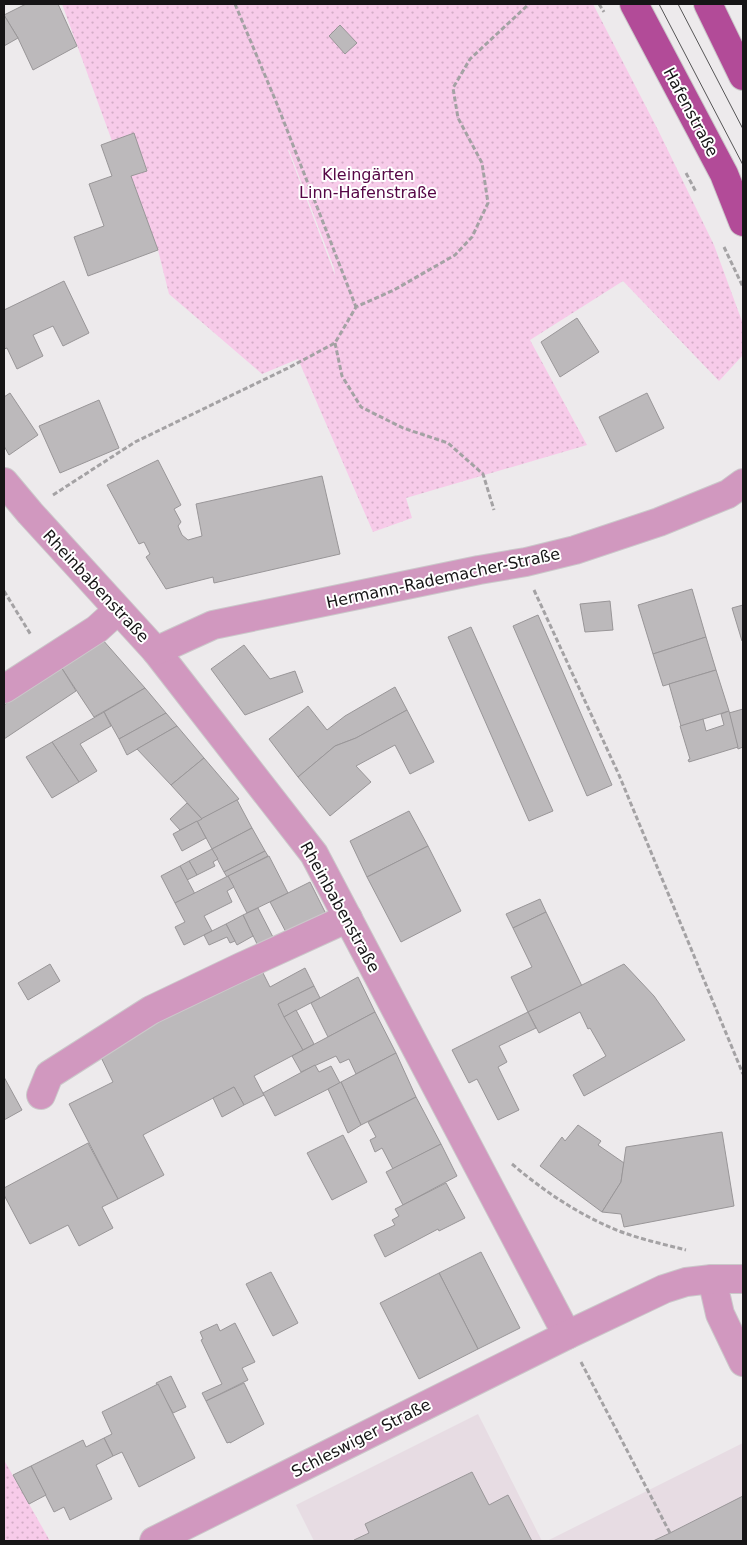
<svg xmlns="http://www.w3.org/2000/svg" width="747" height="1545" font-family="'DejaVu Sans',sans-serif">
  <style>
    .built { fill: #e7dce3 }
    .green { fill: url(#green-dots); fill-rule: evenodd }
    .building { fill: #bcb9bb; stroke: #999698 }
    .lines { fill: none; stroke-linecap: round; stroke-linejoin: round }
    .minor-casing { stroke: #cbc8ca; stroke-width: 30 }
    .major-casing { stroke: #cbc8ca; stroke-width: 30 }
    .path { stroke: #a4a2a4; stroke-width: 3; stroke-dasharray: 5 2.5; stroke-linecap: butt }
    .minor { stroke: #d198bf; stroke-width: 28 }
    .major { stroke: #b24b98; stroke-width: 28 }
    .tram { stroke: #565556; stroke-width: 1 }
    .labels { text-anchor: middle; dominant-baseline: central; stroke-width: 4; stroke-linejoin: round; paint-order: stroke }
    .street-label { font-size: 16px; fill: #161516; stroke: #fff }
    .park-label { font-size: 16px; fill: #550645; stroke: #fff }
  </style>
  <defs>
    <pattern id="green-dots" width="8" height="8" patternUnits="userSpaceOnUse" patternTransform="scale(1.25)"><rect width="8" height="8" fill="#f7cbe9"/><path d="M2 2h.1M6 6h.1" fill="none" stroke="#d3adc7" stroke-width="1.8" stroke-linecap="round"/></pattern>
  </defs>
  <rect width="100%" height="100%" fill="#edeaec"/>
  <g class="built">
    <path d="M 478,1414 L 542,1541 L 314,1541 L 296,1505 Z"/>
    <path d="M 743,1443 L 743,1541 L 547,1541 Z"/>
  </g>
  <g class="green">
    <path d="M 62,4 L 593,4 L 658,130 L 714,245 L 743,324 L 743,355 L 719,381 L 623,281 L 530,340 L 587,445 L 406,498 L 412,518 L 373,532 L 298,359 L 262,374 L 169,294 L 158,250 L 131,176 L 147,170 L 134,134 L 112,141 ZM 289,150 L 334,268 L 335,275 L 288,150 Z"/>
    <path d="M 4,1460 L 50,1541 L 4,1541 Z"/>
  </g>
  <g class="building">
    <path d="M 26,4 L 58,4 L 77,46 L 33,70 L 18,38 L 4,15 Z"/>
    <path d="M 4,15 L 18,38 L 4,46 Z"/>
    <path d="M 340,25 L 357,43 L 345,54 L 329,36 Z"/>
    <path d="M 134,133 L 147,171 L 131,176 L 158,250 L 88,276 L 74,237 L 104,226 L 89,184 L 112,176 L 101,145 Z"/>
    <path d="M 64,281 L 89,333 L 63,346 L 53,326 L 33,335 L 43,356 L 17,369 L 7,348 L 4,349 L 4,310 Z"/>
    <path d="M 577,318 L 599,352 L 560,377 L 541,342 Z"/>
    <path d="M 10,393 L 38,435 L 9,455 L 4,446 L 4,397 Z"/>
    <path d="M 647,393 L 664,428 L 616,452 L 599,417 Z"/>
    <path d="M 99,400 L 119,448 L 60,473 L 39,426 Z"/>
    <path d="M 158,460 L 181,505 L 174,509 L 181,522 L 178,526 L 182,535 L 188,540 L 202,536 L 196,504 L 322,476 L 340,554 L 214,583 L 213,577 L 166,589 L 146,557 L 150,554 L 144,542 L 139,544 L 107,485 Z"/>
    <path d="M 692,589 L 706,637 L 653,654 L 638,605 Z"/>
    <path d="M 610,601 L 613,630 L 585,632 L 580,604 Z"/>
    <path d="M 743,605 L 743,640 L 742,641 L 732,608 Z"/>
    <path d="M 538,615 L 612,785 L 587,796 L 513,626 Z"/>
    <path d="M 471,627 L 553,811 L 529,821 L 448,637 Z"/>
    <path d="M 706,637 L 716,670 L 663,686 L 653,654 Z"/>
    <path d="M 102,639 L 145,688 L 94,717 L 61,667 Z"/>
    <path d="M 244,645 L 270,679 L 295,671 L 303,692 L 245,715 L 211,669 Z"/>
    <path d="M 61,667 L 76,691 L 4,739 L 4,705 Z"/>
    <path d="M 716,670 L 729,711 L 681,726 L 669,684 Z"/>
    <path d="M 395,687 L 407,710 L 356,738 L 335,746 L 298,777 L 269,739 L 308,706 L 327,730 L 345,716 Z"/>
    <path d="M 145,688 L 166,713 L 119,739 L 104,712 Z"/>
    <path d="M 743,709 L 743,747 L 738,749 L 729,713 Z"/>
    <path d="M 407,710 L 434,762 L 410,774 L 395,745 L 356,766 L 371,782 L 330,816 L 298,777 L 335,746 L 356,738 Z"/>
    <path d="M 729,711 L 738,747 L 689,762 L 688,760 L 690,759 L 680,726 L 703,719 L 706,731 L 724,725 L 721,714 Z"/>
    <path d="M 104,712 L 111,726 L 80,744 L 97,771 L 79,782 L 52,742 Z"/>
    <path d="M 166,713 L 177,726 L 127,755 L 119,739 Z"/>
    <path d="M 177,726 L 204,758 L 171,785 L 137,749 Z"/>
    <path d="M 52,742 L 79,782 L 52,798 L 26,757 Z"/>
    <path d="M 204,758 L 239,799 L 202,819 L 171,785 Z"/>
    <path d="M 237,800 L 252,828 L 212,849 L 197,821 Z"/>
    <path d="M 187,803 L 202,819 L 180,830 L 170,819 Z"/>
    <path d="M 409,811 L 428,846 L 367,877 L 350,841 Z"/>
    <path d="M 197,821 L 206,838 L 182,851 L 173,834 Z"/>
    <path d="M 252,828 L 265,851 L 224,872 L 212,849 Z"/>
    <path d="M 428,846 L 461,911 L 401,942 L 367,877 Z"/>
    <path d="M 212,849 L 218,859 L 213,862 L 215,866 L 197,875 L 189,861 Z"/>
    <path d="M 265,851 L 268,856 L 227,877 L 224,872 Z"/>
    <path d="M 269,856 L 288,893 L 247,913 L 228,876 Z"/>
    <path d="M 189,861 L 197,875 L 187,880 L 180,866 Z"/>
    <path d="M 180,866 L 195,894 L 175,903 L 161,876 Z"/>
    <path d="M 228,876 L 234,887 L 227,891 L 232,902 L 204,916 L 212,931 L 184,945 L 175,927 L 185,922 L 175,903 Z"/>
    <path d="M 310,882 L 326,914 L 287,934 L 270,902 Z"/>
    <path d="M 540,899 L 546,912 L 513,928 L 506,914 Z"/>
    <path d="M 258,908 L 275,941 L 259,948 L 243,915 Z"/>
    <path d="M 546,912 L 582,986 L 528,1012 L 511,977 L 532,967 L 513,928 Z"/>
    <path d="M 243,915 L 253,936 L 237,945 L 226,924 Z"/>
    <path d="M 226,924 L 235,941 L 230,943 L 227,937 L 209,945 L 204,935 Z"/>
    <path d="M 50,964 L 60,981 L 28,1000 L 18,983 Z"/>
    <path d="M 624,964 L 654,996 L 685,1040 L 584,1096 L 573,1075 L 606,1056 L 590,1028 L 588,1029 L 580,1012 L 539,1033 L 528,1012 Z"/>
    <path d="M 259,965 L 270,987 L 305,968 L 314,986 L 278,1004 L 303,1050 L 254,1076 L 264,1095 L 244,1105 L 234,1087 L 143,1135 L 164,1175 L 118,1199 L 69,1104 L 113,1082 L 97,1049 Z"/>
    <path d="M 358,977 L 375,1012 L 328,1037 L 311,1003 Z"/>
    <path d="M 314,986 L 320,998 L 284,1017 L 278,1004 Z"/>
    <path d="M 296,1010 L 314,1044 L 303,1050 L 284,1017 Z"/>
    <path d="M 375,1012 L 396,1053 L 356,1074 L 349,1059 L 340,1063 L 336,1056 L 301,1072 L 292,1056 Z"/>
    <path d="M 528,1012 L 536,1028 L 499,1046 L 507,1062 L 498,1067 L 519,1110 L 498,1120 L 477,1079 L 469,1083 L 452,1050 Z"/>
    <path d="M 396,1053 L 416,1097 L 361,1125 L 341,1082 Z"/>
    <path d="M 315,1065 L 319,1072 L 331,1066 L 340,1083 L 275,1116 L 263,1093 Z"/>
    <path d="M 4,1077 L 22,1110 L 4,1120 Z"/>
    <path d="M 341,1082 L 361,1125 L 348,1133 L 328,1089 Z"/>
    <path d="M 234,1087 L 244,1105 L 222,1117 L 213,1098 Z"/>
    <path d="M 416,1097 L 441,1144 L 393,1169 L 382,1148 L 375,1152 L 370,1140 L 376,1137 L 368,1122 Z"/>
    <path d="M 578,1125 L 601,1141 L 598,1145 L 624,1163 L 621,1182 L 602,1212 L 540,1166 L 562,1137 L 565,1141 Z"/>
    <path d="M 722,1132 L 734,1206 L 624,1227 L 621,1214 L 602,1212 L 621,1182 L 626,1147 Z"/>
    <path d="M 343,1135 L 367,1182 L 332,1200 L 307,1153 Z"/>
    <path d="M 88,1143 L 118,1199 L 102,1207 L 113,1228 L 79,1246 L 68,1225 L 30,1244 L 4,1195 L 4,1188 Z"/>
    <path d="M 441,1144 L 457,1176 L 403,1205 L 386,1172 Z"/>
    <path d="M 446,1183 L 465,1218 L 439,1231 L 438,1229 L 385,1257 L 374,1235 L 395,1225 L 392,1220 L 399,1216 L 395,1209 Z"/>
    <path d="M 481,1252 L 520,1328 L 478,1349 L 439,1273 Z"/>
    <path d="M 271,1272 L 298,1323 L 273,1336 L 246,1284 Z"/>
    <path d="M 439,1273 L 478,1349 L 419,1379 L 380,1303 Z"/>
    <path d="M 235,1323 L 255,1362 L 242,1368 L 248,1380 L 206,1401 L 202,1393 L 222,1384 L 201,1340 L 203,1339 L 200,1332 L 217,1324 L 220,1331 Z"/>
    <path d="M 171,1376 L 186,1407 L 173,1413 L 156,1383 Z"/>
    <path d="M 244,1383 L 264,1424 L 230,1443 L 230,1442 L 227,1443 L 206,1401 Z"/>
    <path d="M 158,1384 L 195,1458 L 139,1487 L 122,1452 L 113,1456 L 104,1438 L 112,1434 L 102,1412 Z"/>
    <path d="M 104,1438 L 113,1456 L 96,1465 L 112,1499 L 70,1520 L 64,1507 L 54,1512 L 31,1466 L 83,1440 L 86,1447 Z"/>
    <path d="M 31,1466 L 46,1495 L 29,1504 L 13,1475 Z"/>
    <path d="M 472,1472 L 489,1505 L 508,1495 L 532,1541 L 355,1541 L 354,1540 L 369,1533 L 365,1524 Z"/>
    <path d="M 743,1496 L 743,1541 L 653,1541 L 670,1533 Z"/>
  </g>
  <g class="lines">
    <defs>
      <g id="minor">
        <path d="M 4,482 L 30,513 L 156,651 L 314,854 L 567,1335"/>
        <path d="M 156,651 L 213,625 L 479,570 L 526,562 L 575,550 L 659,522 L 728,494 L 743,483"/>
        <path d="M 4,689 L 97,629 L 118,610"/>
        <path d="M 41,1095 L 49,1075 L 151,1010 L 241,967 L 348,918"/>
        <path d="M 712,1279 L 720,1314 L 743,1362"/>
        <path d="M 154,1541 L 567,1335 L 664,1289 L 686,1282 L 712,1279 L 743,1279"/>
      </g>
      <g id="major">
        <path d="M 634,4 L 724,174 L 743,222"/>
        <path d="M 708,4 L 743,76"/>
      </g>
    </defs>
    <use href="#minor" class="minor-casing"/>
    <use href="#major" class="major-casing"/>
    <g class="path">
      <path d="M 235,4 L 277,104 L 356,307"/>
      <path d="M 599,4 L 604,12"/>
      <path d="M 686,173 L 696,192"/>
      <path d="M 724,247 L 743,287"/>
      <path d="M 335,343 L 342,376 L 361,407 L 403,428 L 448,443 L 483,474 L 494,510"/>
      <path d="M 53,495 L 135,442 L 288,368 L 335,343 L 356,307 L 394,290 L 455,255 L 472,237 L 488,203 L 482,163 L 458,118 L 453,88 L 470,59 L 529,4"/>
      <path d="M 534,590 L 619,775 L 743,1074"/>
      <path d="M 4,591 L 31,635"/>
      <path d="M 512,1164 C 540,1188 572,1210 605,1225 C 630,1237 659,1243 686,1250"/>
      <path d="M 581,1362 L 670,1533"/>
    </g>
    <use href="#minor" class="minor"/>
    <use href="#major" class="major"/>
    <g class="tram">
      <path d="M 659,4 L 743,165"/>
      <path d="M 678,4 L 743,129"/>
    </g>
  </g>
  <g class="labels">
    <g class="street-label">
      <text transform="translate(691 112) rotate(62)">Hafenstraße</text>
      <text transform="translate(443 578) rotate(-12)">Hermann-Rademacher-Straße</text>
      <text transform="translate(96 586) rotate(47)">Rheinbabenstraße</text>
      <text transform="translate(340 907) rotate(61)">Rheinbabenstraße</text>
      <text transform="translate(361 1438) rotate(-27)">Schleswiger Straße</text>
    </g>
    <g class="park-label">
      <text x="368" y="174">Kleingärten<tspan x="368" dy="18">Linn-Hafenstraße</tspan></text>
    </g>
  </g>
  <rect width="747" height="1545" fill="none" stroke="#161516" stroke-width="10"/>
</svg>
